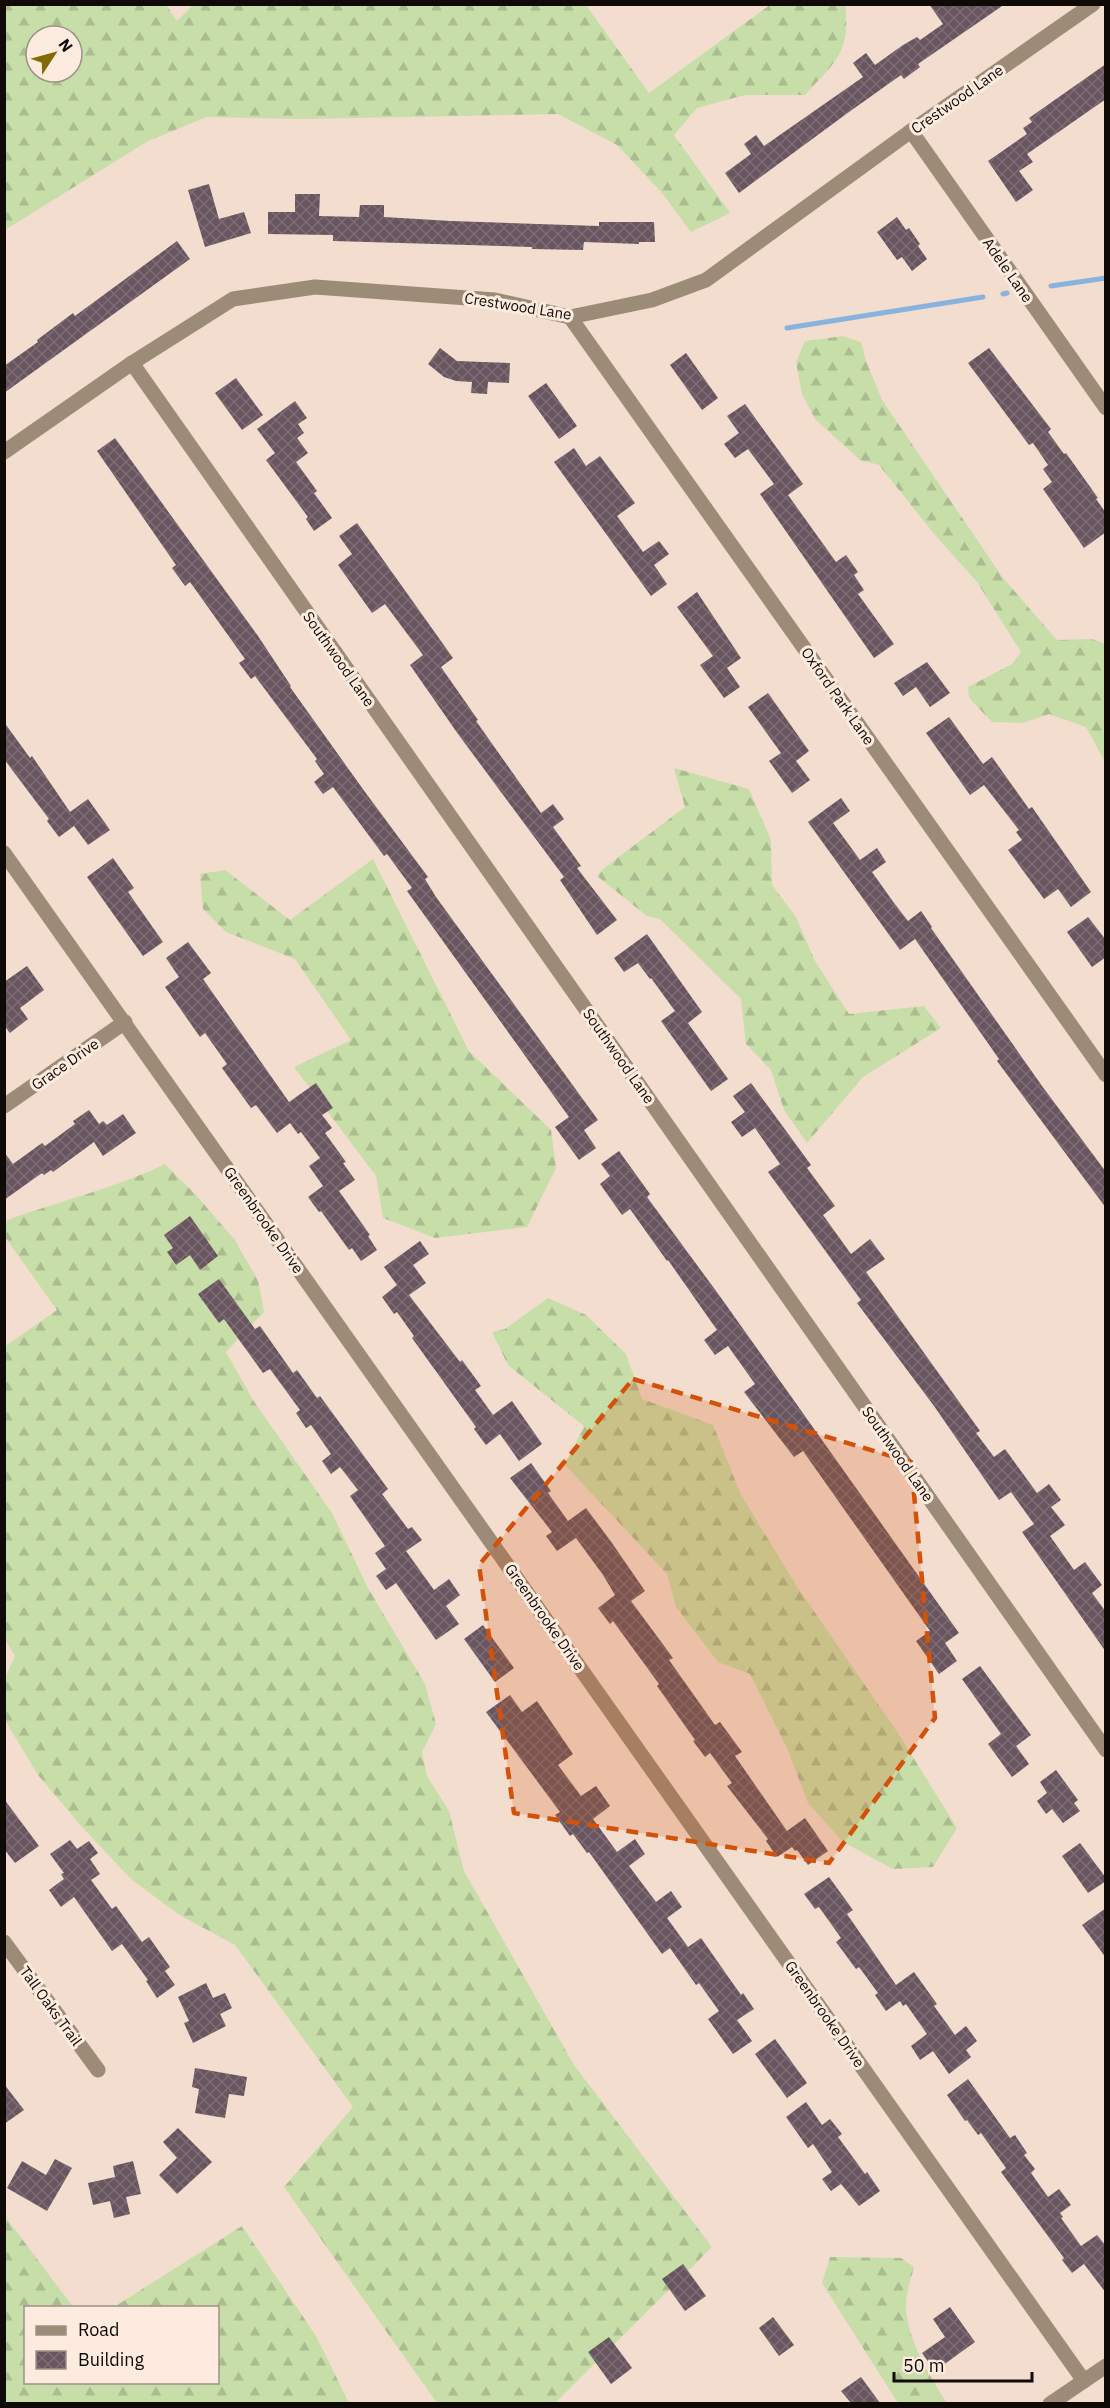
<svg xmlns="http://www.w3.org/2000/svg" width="1110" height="2408" font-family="'IBM Plex Sans',sans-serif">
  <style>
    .forest { fill: url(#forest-firs); fill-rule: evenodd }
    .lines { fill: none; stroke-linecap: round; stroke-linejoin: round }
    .stream { stroke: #89b3df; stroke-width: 5 }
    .building { fill: url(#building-cross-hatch) }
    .minor { stroke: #9c8b77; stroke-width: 15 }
    .tertiary { stroke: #9c8b77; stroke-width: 15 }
    .marked { fill: #d2510b; fill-opacity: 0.2; stroke: #d2510b; stroke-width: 4.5; stroke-dasharray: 12 8; stroke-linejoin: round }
    .labels { text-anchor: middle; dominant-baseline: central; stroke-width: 6; stroke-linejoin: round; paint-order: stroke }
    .street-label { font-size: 15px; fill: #100a06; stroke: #fdebdf }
  </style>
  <defs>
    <pattern id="forest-firs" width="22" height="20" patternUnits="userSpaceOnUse" patternTransform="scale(1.5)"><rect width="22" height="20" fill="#c8dea9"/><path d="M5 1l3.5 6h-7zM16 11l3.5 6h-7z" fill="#abbd90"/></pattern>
    <pattern id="building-cross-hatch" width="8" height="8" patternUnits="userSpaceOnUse" patternTransform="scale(1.5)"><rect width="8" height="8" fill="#69555f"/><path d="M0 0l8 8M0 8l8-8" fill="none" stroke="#7c6d74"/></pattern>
  </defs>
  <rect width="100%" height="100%" fill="#f3ddce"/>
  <g class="forest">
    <path d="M 194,4 L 586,5 L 649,93 L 770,5 L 845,5 C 851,53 835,62 805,95 L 745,95 L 697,108 L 674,135 L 730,213 L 691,232 L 662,193 L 617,145 L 558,114 L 302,119 L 207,117 L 148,141 L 5,230 L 5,5 L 166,5 L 177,21 ZM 36,36 L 72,36 L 72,72 L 36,72 Z"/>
    <path d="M 843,336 L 861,342 L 866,361 L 882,400 L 1003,578 L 1057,640 L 1092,639 L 1105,644 L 1105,762 L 1086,727 L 1049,714 L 1023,723 L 992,722 L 969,698 L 968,687 L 1012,664 L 1021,652 L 977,582 L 935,535 L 879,465 L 860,460 L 815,419 L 802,394 L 796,362 L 805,341 Z"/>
    <path d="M 674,768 L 749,789 L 771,840 L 772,885 L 796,917 L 815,961 L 849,1014 L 924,1006 L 941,1028 L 863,1077 L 807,1143 L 784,1110 L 771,1070 L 746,1044 L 741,999 L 660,919 L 647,916 L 597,876 L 603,869 L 685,807 Z"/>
    <path d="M 373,859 L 469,1051 L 551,1130 L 556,1168 L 527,1227 L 435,1238 L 383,1218 L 376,1176 L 294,1067 L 351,1040 L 295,959 L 226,932 L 203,909 L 200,874 L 225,870 L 290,920 Z"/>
    <path d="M 165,1164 L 195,1194 L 234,1239 L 258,1280 L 264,1312 L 226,1352 L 253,1400 L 332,1513 L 368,1588 L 425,1684 L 436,1724 L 422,1752 L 427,1776 L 449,1811 L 464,1871 L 574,2065 L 712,2247 L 555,2403 L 437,2403 L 284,2187 L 353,2107 L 235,1945 L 178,1914 L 131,1879 L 83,1828 L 38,1775 L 5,1720 L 5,1678 L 15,1656 L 4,1638 L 4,1347 L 57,1310 L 5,1237 L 5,1221 C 58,1201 114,1189 165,1164 Z"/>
    <path d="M 548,1298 L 586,1315 L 626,1354 L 642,1399 L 713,1425 L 741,1495 L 798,1588 L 898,1733 L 957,1828 L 933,1867 L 893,1869 L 843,1842 L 808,1803 L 787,1748 L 750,1674 L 718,1662 L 676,1607 L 667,1574 L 565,1465 L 584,1426 L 508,1365 L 492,1332 L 505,1329 Z"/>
    <path d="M 4,2215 L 73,2307 L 26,2308 L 26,2382 L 218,2382 L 218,2308 L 114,2307 L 242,2226 L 316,2336 L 349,2403 L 5,2403 Z"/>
    <path d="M 830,2257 L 901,2258 L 914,2267 C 911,2280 905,2295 906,2309 C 909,2343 929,2375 947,2403 L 898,2403 L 822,2283 Z"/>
  </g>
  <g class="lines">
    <g class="stream">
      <path d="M 1051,286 L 1106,278"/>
      <path d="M 1003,294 L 1007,293"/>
      <path d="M 787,328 L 983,297"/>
    </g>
  </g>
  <g class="building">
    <path d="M 929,4 L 1005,4 L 918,64 L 920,67 L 904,79 L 901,75 L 849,112 L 739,193 L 725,173 L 751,154 L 744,144 L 756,135 L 764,146 L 863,77 L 853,63 L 866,53 L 875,65 L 903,45 L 917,37 L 920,40 L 943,24 Z"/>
    <path d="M 1106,64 L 1106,99 L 1027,154 L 1033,162 L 1019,171 L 1033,190 L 1016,202 L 988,161 L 1027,134 L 1023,128 L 1032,122 L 1029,118 Z"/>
    <path d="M 209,184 L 219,219 L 244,212 L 251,233 L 205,247 L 188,190 Z"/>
    <path d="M 295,194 L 320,194 L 319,216 L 359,217 L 360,205 L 384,205 L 384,217 L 451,221 L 599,226 L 599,222 L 654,222 L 655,242 L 639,242 L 639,244 L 584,242 L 583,250 L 532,249 L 532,247 L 333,241 L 333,235 L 268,234 L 268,212 L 295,212 Z"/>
    <path d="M 897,217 L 906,230 L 909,228 L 920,244 L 918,246 L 927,259 L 912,271 L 902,257 L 897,260 L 877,232 Z"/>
    <path d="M 177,241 L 190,259 L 4,393 L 4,366 L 38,342 L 37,340 L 73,313 L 75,316 Z"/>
    <path d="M 440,348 L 457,361 L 510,363 L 509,383 L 488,382 L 487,394 L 471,393 L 472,382 L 456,381 L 444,377 L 428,364 Z"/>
    <path d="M 989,348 L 1051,429 L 1048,432 L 1064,454 L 1066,453 L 1098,498 L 1096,499 L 1106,513 L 1106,532 L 1084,548 L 1043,489 L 1052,482 L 1043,469 L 1048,465 L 1033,443 L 1029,445 L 968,363 Z"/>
    <path d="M 686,353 L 718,398 L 702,410 L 670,365 Z"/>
    <path d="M 236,378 L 263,415 L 242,430 L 215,393 Z"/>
    <path d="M 546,383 L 577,426 L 559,439 L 528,396 Z"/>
    <path d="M 295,401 L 307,418 L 298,424 L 304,433 L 297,438 L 308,453 L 296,462 L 317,491 L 314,493 L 332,518 L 314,531 L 306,519 L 308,517 L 266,460 L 275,453 L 257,429 Z"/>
    <path d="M 745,404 L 803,484 L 788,495 L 836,562 L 846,555 L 858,572 L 854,575 L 864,590 L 858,594 L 894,644 L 874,658 L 760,494 L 774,484 L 748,449 L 735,458 L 724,444 L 739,433 L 727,416 Z"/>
    <path d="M 115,438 L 258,636 L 291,686 L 290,687 L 365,792 L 428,877 L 425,879 L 436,897 L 598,1120 L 584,1130 L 596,1148 L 579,1160 L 555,1127 L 569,1117 L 407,891 L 412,888 L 387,854 L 384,856 L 333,787 L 323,794 L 314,782 L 324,774 L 315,761 L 317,759 L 255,676 L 251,679 L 239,663 L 245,659 L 190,582 L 185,586 L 172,568 L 176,565 L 97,451 Z"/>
    <path d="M 574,448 L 586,466 L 600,456 L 635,503 L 617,516 L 643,552 L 659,541 L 669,554 L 654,565 L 667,584 L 651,596 L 554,462 Z"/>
    <path d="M 357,523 L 453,658 L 441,667 L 478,720 L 476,721 L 541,813 L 553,804 L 564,819 L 553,827 L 581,866 L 577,868 L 617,920 L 597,935 L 560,880 L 564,877 L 458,734 L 410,665 L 423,655 L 385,604 L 372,613 L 338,565 L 352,554 L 339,536 Z"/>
    <path d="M 697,592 L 741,658 L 727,668 L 740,687 L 724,698 L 700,665 L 713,656 L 677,607 Z"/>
    <path d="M 927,662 L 950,693 L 930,707 L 916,687 L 903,696 L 894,683 Z"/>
    <path d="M 768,693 L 809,751 L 796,761 L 810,780 L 792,793 L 769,761 L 781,753 L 748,707 Z"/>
    <path d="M 949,717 L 983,764 L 992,757 L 1029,809 L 1032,807 L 1091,892 L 1071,907 L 1058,889 L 1044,899 L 1008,850 L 1022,840 L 1016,832 L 1019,830 L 984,785 L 970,795 L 926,733 Z"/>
    <path d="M 4,722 L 30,758 L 32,756 L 70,812 L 88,799 L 110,830 L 88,845 L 74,826 L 59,837 L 47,821 L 49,819 L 4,759 Z"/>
    <path d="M 841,798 L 850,811 L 833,823 L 860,860 L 877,848 L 886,862 L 872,872 L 894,903 L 908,921 L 921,911 L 932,927 L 931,928 L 1042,1086 L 1106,1172 L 1106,1208 L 997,1061 L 999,1059 L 915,939 L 900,950 L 808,822 Z"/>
    <path d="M 113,858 L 134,888 L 128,892 L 163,942 L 143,956 L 87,877 Z"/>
    <path d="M 1088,917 L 1106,940 L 1106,957 L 1092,967 L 1067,932 Z"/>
    <path d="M 647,934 L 702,1012 L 688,1023 L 728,1079 L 711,1091 L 661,1021 L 675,1011 L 651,978 L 650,979 L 638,963 L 624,972 L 614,958 Z"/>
    <path d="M 188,942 L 211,973 L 203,979 L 289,1102 L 316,1083 L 333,1108 L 322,1115 L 332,1128 L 325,1133 L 346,1162 L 343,1163 L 355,1180 L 339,1191 L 370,1235 L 368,1236 L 377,1250 L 361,1261 L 352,1248 L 349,1250 L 321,1211 L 319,1212 L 308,1197 L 323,1186 L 309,1166 L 320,1158 L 301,1132 L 298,1134 L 290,1123 L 277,1133 L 256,1105 L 251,1108 L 222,1068 L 227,1064 L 205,1033 L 200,1037 L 165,987 L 179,977 L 166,958 Z"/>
    <path d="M 27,966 L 44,990 L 20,1008 L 28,1019 L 10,1033 L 4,1025 L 4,982 Z"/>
    <path d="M 751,1083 L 811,1165 L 807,1168 L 835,1206 L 823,1215 L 851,1254 L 870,1239 L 885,1259 L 866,1272 L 980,1431 L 976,1433 L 994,1457 L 1005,1449 L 1037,1493 L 1049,1484 L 1061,1500 L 1051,1507 L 1065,1525 L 1050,1536 L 1074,1570 L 1085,1562 L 1102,1585 L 1092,1593 L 1106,1612 L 1106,1652 L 1022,1532 L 1034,1524 L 1011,1492 L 999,1500 L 934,1406 L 857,1303 L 861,1300 L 768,1172 L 780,1164 L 755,1128 L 742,1137 L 731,1122 L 745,1112 L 733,1096 Z"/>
    <path d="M 89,1110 L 99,1124 L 103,1121 L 107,1125 L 123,1114 L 136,1133 L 103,1156 L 94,1142 L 53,1172 L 51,1170 L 44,1175 L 42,1173 L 4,1200 L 4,1152 L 13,1164 L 42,1143 L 45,1146 L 75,1124 L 73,1121 Z"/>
    <path d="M 619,1151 L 650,1194 L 647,1197 L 719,1295 L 959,1633 L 945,1643 L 957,1661 L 939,1674 L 916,1641 L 930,1631 L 803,1451 L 794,1457 L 744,1392 L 755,1384 L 728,1346 L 715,1355 L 704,1340 L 717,1330 L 668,1260 L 667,1261 L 630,1209 L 622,1215 L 600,1184 L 610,1176 L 601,1164 Z"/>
    <path d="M 190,1216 L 218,1256 L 200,1270 L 190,1255 L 176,1265 L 167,1252 L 173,1248 L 164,1235 Z"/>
    <path d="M 420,1241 L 429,1254 L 413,1265 L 426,1283 L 409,1295 L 460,1362 L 462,1360 L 481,1386 L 475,1390 L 493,1415 L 512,1401 L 542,1444 L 519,1461 L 500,1434 L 486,1445 L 474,1429 L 476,1427 L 412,1338 L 414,1336 L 397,1312 L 394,1314 L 382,1297 L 397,1285 L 384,1267 Z"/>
    <path d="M 219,1279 L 255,1329 L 260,1326 L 293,1373 L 297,1370 L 317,1398 L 320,1396 L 388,1489 L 382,1494 L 408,1529 L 412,1527 L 422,1540 L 406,1551 L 434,1590 L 449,1579 L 460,1595 L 446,1606 L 459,1624 L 436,1640 L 396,1583 L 386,1590 L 376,1576 L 386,1569 L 375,1553 L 385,1546 L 350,1496 L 358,1490 L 340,1467 L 331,1474 L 322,1461 L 331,1454 L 311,1425 L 306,1428 L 296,1413 L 300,1410 L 270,1369 L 263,1373 L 224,1319 L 219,1323 L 198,1294 Z"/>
    <path d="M 531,1463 L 551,1491 L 548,1493 L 568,1521 L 586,1508 L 612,1543 L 645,1591 L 631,1601 L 673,1658 L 669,1660 L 715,1725 L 720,1722 L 742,1752 L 735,1756 L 787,1831 L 805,1818 L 828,1851 L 808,1865 L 797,1850 L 795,1851 L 792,1847 L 777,1857 L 766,1841 L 768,1839 L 727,1786 L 732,1783 L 710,1753 L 705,1757 L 693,1741 L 695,1740 L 657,1686 L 659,1684 L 613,1621 L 610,1624 L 598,1608 L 615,1595 L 603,1575 L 576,1538 L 557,1551 L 546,1536 L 552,1532 L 510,1478 Z"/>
    <path d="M 483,1625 L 514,1668 L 495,1682 L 464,1639 Z"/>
    <path d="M 980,1666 L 1031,1735 L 1016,1746 L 1029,1764 L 1012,1777 L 988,1744 L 1001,1734 L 962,1679 Z"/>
    <path d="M 510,1695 L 522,1712 L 537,1701 L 573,1754 L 558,1765 L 581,1796 L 596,1786 L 610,1806 L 593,1819 L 617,1852 L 635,1839 L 645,1854 L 629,1866 L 656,1902 L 671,1891 L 682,1907 L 667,1918 L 688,1947 L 701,1938 L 741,1995 L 743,1993 L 754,2009 L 737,2020 L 752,2041 L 733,2054 L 708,2019 L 719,2011 L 699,1983 L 696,1985 L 670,1948 L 662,1954 L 589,1852 L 587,1853 L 573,1834 L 570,1836 L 555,1815 L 560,1812 L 486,1712 Z"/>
    <path d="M 1056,1770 L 1078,1800 L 1074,1803 L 1080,1811 L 1063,1823 L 1052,1809 L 1046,1814 L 1037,1801 L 1047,1793 L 1040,1782 Z"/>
    <path d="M 4,1799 L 39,1846 L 15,1863 L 4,1849 Z"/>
    <path d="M 70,1840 L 77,1849 L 89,1841 L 98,1853 L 90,1859 L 100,1874 L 91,1880 L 112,1909 L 116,1906 L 142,1942 L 149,1937 L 170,1967 L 165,1971 L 175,1985 L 157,1998 L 146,1981 L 148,1980 L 122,1944 L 112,1951 L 74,1897 L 61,1907 L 49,1890 L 64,1879 L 61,1874 L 64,1873 L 50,1854 Z"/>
    <path d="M 1080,1843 L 1106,1878 L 1106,1881 L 1088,1893 L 1062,1856 Z"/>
    <path d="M 829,1877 L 853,1910 L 847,1914 L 896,1985 L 914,1972 L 937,2004 L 934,2006 L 955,2035 L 966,2026 L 977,2041 L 966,2050 L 971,2057 L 949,2074 L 933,2051 L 920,2060 L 911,2046 L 927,2034 L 906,2004 L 903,2006 L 900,2001 L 886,2011 L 875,1995 L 878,1993 L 859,1967 L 856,1969 L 836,1942 L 841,1938 L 819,1907 L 815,1909 L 804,1894 Z"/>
    <path d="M 1106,1908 L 1106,1958 L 1082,1925 Z"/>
    <path d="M 206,1983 L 213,1998 L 225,1993 L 232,2008 L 220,2014 L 226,2026 L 193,2043 L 184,2023 L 189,2021 L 178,1997 Z"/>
    <path d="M 775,2039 L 807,2083 L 787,2098 L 755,2054 Z"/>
    <path d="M 195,2068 L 247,2077 L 244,2096 L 229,2094 L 225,2118 L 195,2113 L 199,2089 L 192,2087 Z"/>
    <path d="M 968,2079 L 1010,2138 L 1015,2135 L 1027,2153 L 1024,2155 L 1035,2169 L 1031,2173 L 1048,2197 L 1059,2189 L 1071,2205 L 1060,2213 L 1063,2217 L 1061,2218 L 1081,2246 L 1097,2235 L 1106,2246 L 1106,2293 L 1084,2264 L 1072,2273 L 1062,2260 L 1064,2258 L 1001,2172 L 1006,2168 L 981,2133 L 978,2135 L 967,2120 L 965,2121 L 947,2095 Z"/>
    <path d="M 4,2084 L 24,2110 L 4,2124 Z"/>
    <path d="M 806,2102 L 822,2125 L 830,2119 L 842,2134 L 838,2137 L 865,2174 L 867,2172 L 880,2191 L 859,2206 L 841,2184 L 831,2191 L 822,2179 L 832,2172 L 813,2144 L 808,2148 L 786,2117 Z"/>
    <path d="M 178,2128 L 212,2162 L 177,2194 L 159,2175 L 177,2158 L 163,2142 Z"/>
    <path d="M 55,2159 L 72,2168 L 47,2211 L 7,2188 L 22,2161 L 46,2175 Z"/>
    <path d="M 133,2161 L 141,2194 L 126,2197 L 130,2214 L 114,2218 L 110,2201 L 93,2205 L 88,2183 L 115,2177 L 113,2166 Z"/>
    <path d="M 683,2264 L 706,2296 L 685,2311 L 662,2279 Z"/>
    <path d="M 950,2307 L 975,2342 L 935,2371 L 922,2353 L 945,2337 L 933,2319 Z"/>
    <path d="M 773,2317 L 794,2345 L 779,2356 L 759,2328 Z"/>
    <path d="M 609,2337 L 632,2368 L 611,2384 L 588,2352 Z"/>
    <path d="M 861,2377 L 880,2403 L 851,2403 L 841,2391 Z"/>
  </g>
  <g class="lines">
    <g class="minor">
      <path d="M 911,131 L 1106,408"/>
      <path d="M 570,317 L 1106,1075"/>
      <path d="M 132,363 L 1106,1750"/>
      <path d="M 4,452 L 132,363 L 233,299 L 315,287 L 495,300 L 570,317 L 652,300 L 706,280 L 911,131 L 1093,4"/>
      <path d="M 4,853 L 1084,2381"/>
      <path d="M 4,1106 L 125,1022"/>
      <path d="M 4,1942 L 98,2070"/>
    </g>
    <path class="tertiary" d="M 1050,2404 L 1106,2366"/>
  </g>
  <path class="marked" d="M 633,1379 L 911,1462 L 935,1718 L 829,1863 L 514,1813 L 479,1565 Z"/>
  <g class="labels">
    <g class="street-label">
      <text transform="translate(957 99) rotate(-35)">Crestwood Lane</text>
      <text transform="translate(1008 270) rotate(55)">Adele Lane</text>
      <text transform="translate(518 306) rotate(9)">Crestwood Lane</text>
      <text transform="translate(339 659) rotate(55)">Southwood Lane</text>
      <text transform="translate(838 696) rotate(55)">Oxford Park Lane</text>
      <text transform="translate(619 1056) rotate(55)">Southwood Lane</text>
      <text transform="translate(65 1064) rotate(-35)">Grace Drive</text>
      <text transform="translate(264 1220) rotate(55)">Greenbrooke Drive</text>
      <text transform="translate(898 1454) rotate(55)">Southwood Lane</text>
      <text transform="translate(545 1617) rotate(55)">Greenbrooke Drive</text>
      <text transform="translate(51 2006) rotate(54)">Tall Oaks Trail</text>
      <text transform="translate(825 2014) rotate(55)">Greenbrooke Drive</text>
    </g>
  </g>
  <rect width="1110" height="2408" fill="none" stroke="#100a06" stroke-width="12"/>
  <rect x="24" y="2306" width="195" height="78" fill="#fdebdf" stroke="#9e9188" stroke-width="1.5"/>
  <rect x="36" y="2326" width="30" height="9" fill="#9c8b77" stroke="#9e9188" stroke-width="1.5"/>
  <text x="78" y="2336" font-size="18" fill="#100a06">Road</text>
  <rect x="36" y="2351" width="30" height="18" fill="url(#building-cross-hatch)" stroke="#9e9188" stroke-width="1.5"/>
  <text x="78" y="2366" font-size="18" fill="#100a06">Building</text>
  <g transform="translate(54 54) rotate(54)"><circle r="28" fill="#fdebdf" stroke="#9e9188" stroke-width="1.5"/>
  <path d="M0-4.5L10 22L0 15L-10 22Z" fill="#826b05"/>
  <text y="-9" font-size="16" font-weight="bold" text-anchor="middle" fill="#100a06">N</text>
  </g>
  <path d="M894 2372v9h138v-9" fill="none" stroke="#100a06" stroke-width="3"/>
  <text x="903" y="2372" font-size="18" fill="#100a06" stroke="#fdebdf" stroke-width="4.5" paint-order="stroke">50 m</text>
</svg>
